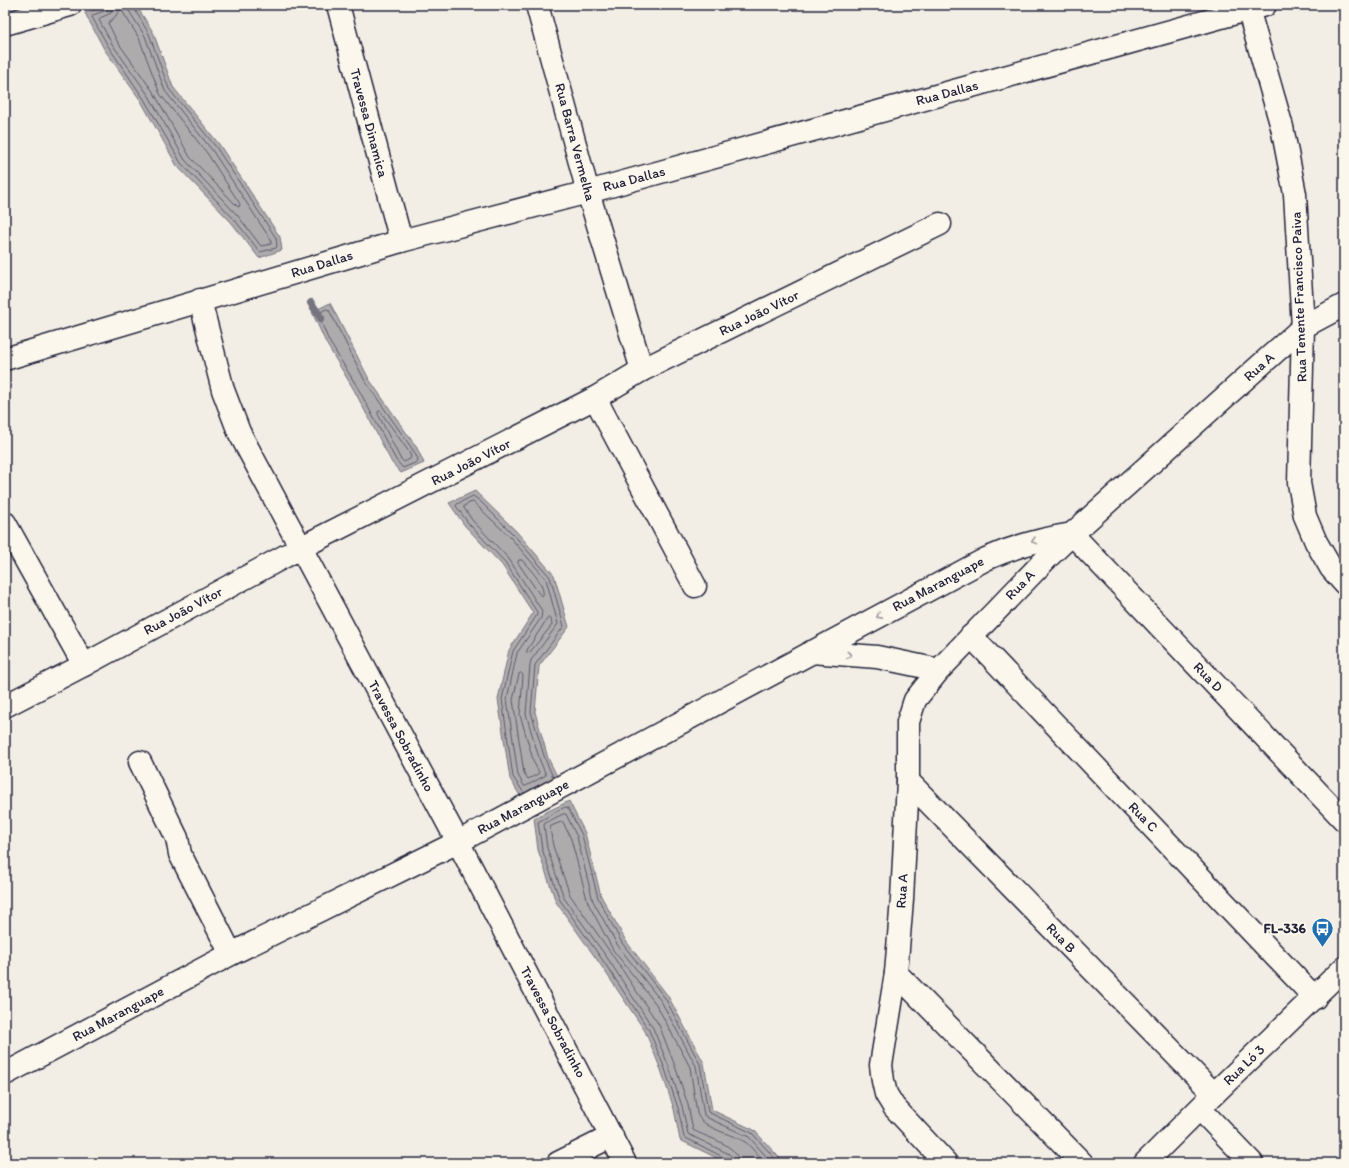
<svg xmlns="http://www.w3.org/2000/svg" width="1349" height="1168" font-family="Itim,sans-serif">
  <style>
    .water { fill: #aeabad; stroke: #76747f }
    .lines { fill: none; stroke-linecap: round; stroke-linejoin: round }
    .shore { stroke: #5a5969; stroke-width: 1 }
    .stream { stroke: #76747f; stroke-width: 8 }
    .street-casing { stroke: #22223b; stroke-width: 25 }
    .street { stroke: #fbf7ec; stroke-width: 22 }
    .oneway { stroke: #99979c }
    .labels { text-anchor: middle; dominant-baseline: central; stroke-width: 4; stroke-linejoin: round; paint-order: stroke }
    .street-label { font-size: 14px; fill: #22223b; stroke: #fbf7ec }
    .poi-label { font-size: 14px; font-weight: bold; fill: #22223b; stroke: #fbf7ec; text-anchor: end }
  </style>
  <rect width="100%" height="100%" fill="#f2eee5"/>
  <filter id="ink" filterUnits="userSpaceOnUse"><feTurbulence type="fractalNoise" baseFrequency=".025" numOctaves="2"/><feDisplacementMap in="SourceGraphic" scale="8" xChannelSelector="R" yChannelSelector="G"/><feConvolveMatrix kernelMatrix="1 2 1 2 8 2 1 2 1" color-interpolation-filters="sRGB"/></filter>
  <g filter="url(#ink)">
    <g class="water">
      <path d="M 110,5 L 136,5 L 153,32 L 173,87 L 219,144 L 280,237 L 282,250 L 259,258 L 231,222 L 177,166 L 141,101 L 104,49 L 85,13 Z"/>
      <path d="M 330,303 L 369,379 L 417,448 L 424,463 L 401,473 L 392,463 L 354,390 L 326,343 L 312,312 Z"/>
      <path d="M 475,491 L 516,531 L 554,575 L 569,627 L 539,666 L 535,712 L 548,758 L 559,780 L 522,799 L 510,779 L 498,699 L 509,650 L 533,613 L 502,565 L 465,526 L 449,503 Z"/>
      <path d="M 569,801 L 585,833 L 601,896 L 626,941 L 668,996 L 704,1063 L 712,1110 L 754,1130 L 784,1163 L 727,1163 L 680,1140 L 674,1109 L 661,1070 L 645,1031 L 600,964 L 556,902 L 538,850 L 534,818 Z"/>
    </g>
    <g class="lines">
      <g class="shore">
        <path d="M 109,5 L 107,10 L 93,15 L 92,17 L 108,46 L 144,99 L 181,163 L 234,219 L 260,252 L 276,248 L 277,246 L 276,238 L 216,147 L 169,89 L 149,34 L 134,8 L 133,5"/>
        <path d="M 114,5 L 111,13 L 100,18 L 99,20 L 112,44 L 149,96 L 185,160 L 238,216 L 261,246 L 271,244 L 271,240 L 212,150 L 165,91 L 145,36 L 129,11 L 128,5"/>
        <path d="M 121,9 L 139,38 L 160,94 L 207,153 L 240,204 L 239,207 L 237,206 L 190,157 L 154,93 L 117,41 L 108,23 L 114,18 Z"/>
        <path d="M 327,309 L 329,310 L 365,381 L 413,450 L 418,459 L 417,462 L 403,468 L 396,460 L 358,388 L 329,341 L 318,315 L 319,313 Z"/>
        <path d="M 380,411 L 409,452 L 411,457 L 410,459 L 404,462 L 400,458 L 378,414 L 378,412 Z"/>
        <path d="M 473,502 L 510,537 L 546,579 L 558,624 L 531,660 L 530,665 L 526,714 L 540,761 L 546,775 L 526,786 L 524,786 L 518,775 L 507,699 L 517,653 L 541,618 L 542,611 L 509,559 L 472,520 L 464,508 L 464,506 Z"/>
        <path d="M 519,560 L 522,560 C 530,570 545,583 543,596 L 540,595 L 518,563 Z"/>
        <path d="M 549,618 L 551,619 L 552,625 L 530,652 L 527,653 L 527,650 L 547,619 Z"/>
        <path d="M 521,673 L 523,675 L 520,715 L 534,763 L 539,772 L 538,774 L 528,779 L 524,773 L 513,700 L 519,674 Z"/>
        <path d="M 524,793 L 513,777 L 502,699 L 513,651 L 537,615 L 537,612 L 505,562 L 469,524 L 456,506 L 457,504 L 473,496 L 480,501 L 513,534 L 550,577 L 564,626 L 535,665 L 531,712 L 545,759 L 553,777"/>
        <path d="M 728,1163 L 725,1158 L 684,1137 L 678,1108 L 665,1069 L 649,1030 L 604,962 L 560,900 L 542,849 L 538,822 L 565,807 L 568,808 L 582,835 L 598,898 L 622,943 L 665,998 L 700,1064 L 708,1112 L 752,1133 L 779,1163"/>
        <path d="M 733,1163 L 732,1157 L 729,1154 L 688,1134 L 682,1106 L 669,1067 L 653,1028 L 608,959 L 564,898 L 547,848 L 544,825 L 545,823 L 563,814 L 566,814 L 577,837 L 593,901 L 618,946 L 661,1001 L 696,1066 L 704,1115 L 708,1118 L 749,1137 L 772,1163"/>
        <path d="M 739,1163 C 738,1144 707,1138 693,1130 L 688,1105 L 675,1066 L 659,1025 L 613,956 L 570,895 L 553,846 L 550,828 L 551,826 L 561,822 L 563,822 L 571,839 L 588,903 L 613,950 L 656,1004 L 690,1067 L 697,1113 C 702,1129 731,1133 745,1142 C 752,1147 758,1156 764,1163"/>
      </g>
      <path class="stream" d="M 311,303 L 321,318"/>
      <defs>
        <g id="street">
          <path d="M 338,5 L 401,241"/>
          <path d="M 537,5 L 588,192 L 642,370"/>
          <path d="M 1247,5 L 1282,127 L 1295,194 L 1303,327 L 1299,483 L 1305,516 L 1316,542 L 1331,568 L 1344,583"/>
          <path d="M 5,24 L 70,5"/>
          <path d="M 200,300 L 223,390 L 239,432 L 458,842 L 625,1163"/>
          <path d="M 5,359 L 401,241 L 588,192 L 1265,5"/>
          <path d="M 595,398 L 695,586"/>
          <path d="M 5,523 L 84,665"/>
          <path d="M 971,636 L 1315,998"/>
          <path d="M 811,652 L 877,657 L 939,670"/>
          <path d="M 5,706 L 84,665 L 300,548 L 595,398 L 642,370 L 940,224"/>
          <path d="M 140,762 L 177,838 L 180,854 L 231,954"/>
          <path d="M 908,781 L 1214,1094"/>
          <path d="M 896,973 L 1082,1163"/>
          <path d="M 5,1074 L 231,954 L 458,842 L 986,559 C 1015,546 1040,539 1072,534 L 1344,820"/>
          <path d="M 1200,1109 L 1252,1163"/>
          <path d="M 558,1163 L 612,1136"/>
          <path d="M 946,1163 L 894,1107 L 886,1094 L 883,1081 L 881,1065 L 896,973 L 902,899 L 908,781 L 908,722 L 915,700 L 939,670 L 1047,558 L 1072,534 L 1303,327 L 1344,305"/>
          <path d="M 1145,1163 L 1214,1094 L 1344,968"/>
        </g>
      </defs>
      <use href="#street" class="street-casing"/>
      <use href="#street" class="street"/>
    </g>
    <defs><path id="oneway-chevron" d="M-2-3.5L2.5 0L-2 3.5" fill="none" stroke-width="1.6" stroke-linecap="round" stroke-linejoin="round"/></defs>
    <g class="oneway">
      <use href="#oneway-chevron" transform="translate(1034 541) rotate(165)"/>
      <use href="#oneway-chevron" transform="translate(879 616) rotate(152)"/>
      <use href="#oneway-chevron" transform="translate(849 655) rotate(4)"/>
    </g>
  </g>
  <defs>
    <symbol id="bus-pin" viewBox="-11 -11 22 30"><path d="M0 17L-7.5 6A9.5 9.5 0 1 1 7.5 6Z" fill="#1f6fb2" stroke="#fbf7ec"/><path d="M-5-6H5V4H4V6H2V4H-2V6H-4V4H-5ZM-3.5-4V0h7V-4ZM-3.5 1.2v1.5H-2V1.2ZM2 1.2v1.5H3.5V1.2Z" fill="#fff"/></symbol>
  </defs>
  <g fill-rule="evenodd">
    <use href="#bus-pin" x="1310" y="916" width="25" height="34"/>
  </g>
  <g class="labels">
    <g class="street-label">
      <text transform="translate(947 93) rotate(-15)">Rua Dallas</text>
      <text transform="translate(369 123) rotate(75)">Travessa Dinamica</text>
      <text transform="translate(575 142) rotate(75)">Rua Barra Vermelha</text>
      <text transform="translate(634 179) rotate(-15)">Rua Dallas</text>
      <text transform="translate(322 264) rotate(-17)">Rua Dallas</text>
      <text transform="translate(1299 297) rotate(-92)">Rua Tenente Francisco Paiva</text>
      <text transform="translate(759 313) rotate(-26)">Rua João Vítor</text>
      <text transform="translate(1259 367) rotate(-42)">Rua A</text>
      <text transform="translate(471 462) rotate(-27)">Rua João Vítor</text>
      <text transform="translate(938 584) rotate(-28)">Rua Maranguape</text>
      <text transform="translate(1020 585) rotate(-46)">Rua A</text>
      <text transform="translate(183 611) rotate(-28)">Rua João Vítor</text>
      <text transform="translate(1208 677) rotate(46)">Rua D</text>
      <text transform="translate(401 736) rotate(62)">Travessa Sobradinho</text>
      <text transform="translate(523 807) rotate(-28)">Rua Maranguape</text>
      <text transform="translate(1143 817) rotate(46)">Rua C</text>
      <text transform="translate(902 891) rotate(-86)">Rua A</text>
      <text transform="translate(1061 938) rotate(46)">Rua B</text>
      <text transform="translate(118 1014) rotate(-28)">Rua Maranguape</text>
      <text transform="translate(553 1022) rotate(62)">Travessa Sobradinho</text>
      <text transform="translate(1244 1065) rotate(-44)">Rua Ló 3</text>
    </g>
    <g class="poi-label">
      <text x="1306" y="928">FL-336</text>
    </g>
  </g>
  <rect width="1349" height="1168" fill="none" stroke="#fbf7ec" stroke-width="20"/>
  <rect x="10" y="10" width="1329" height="1148" fill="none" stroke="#22223b" stroke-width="1.5" filter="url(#ink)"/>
</svg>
